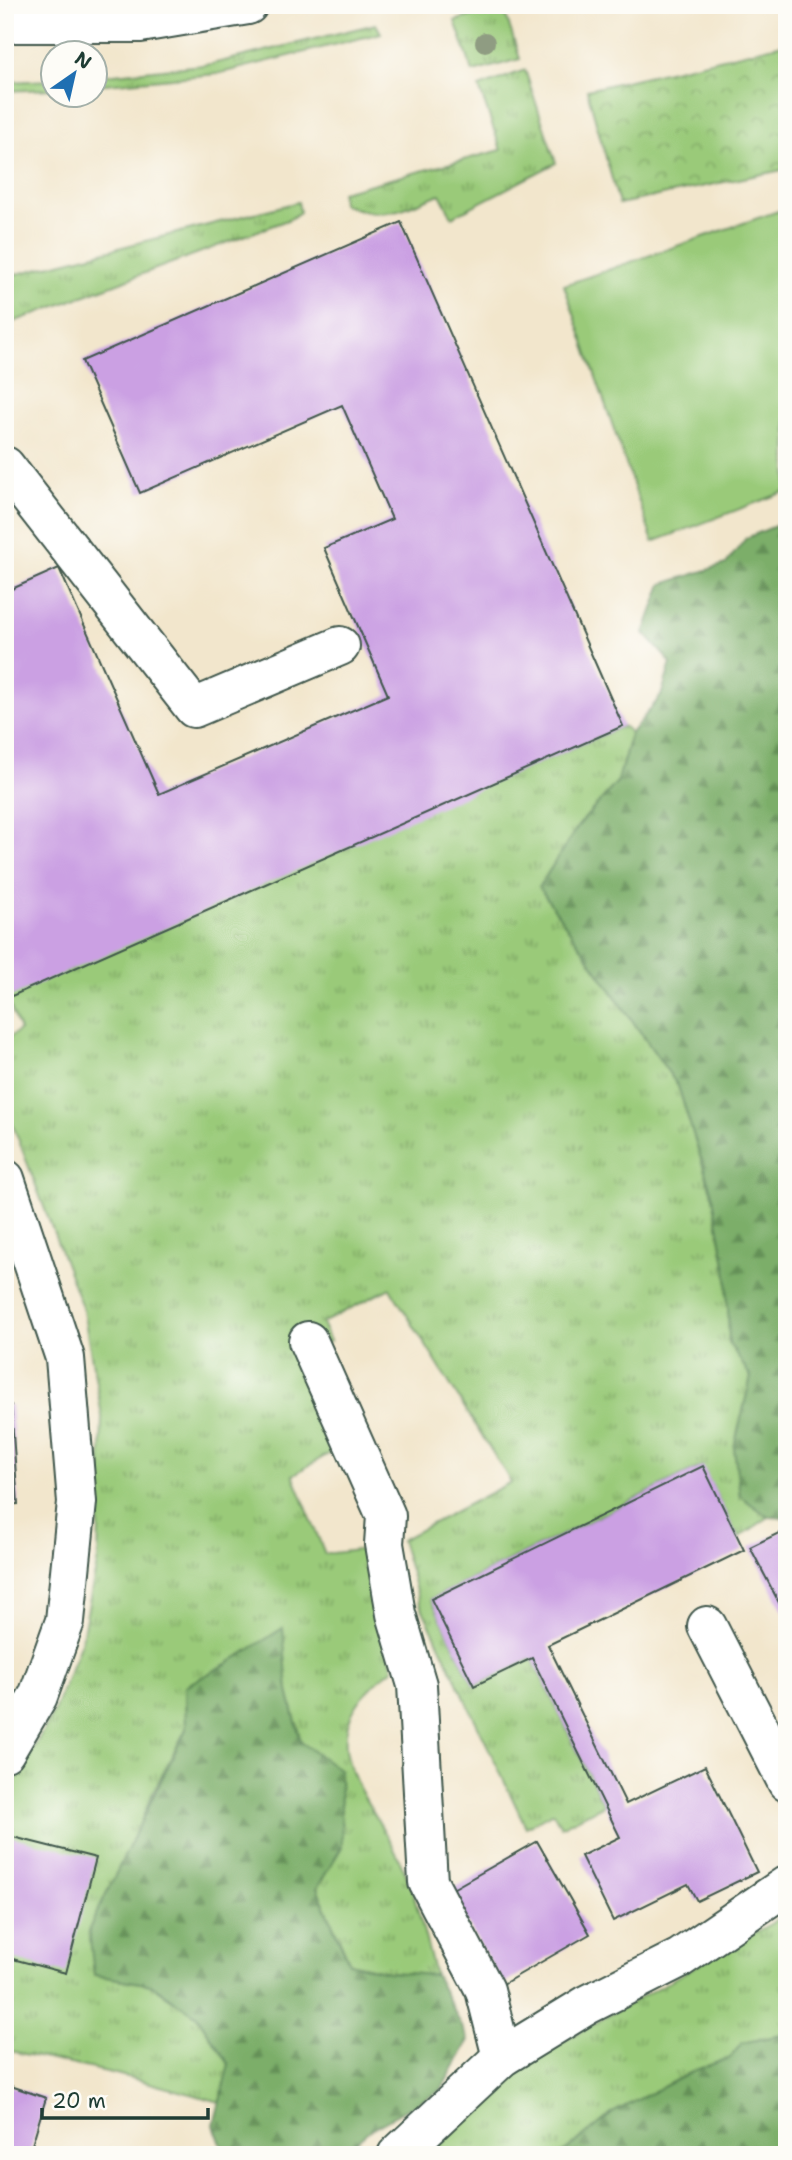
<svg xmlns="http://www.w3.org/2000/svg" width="792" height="2160" font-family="'Shantell Sans',sans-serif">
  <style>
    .grass { fill: url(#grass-tufts); stroke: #5c8456; stroke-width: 2 }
    .forest { fill: url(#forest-firs); stroke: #4d764e; stroke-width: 2 }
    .park { fill: url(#park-crowns); stroke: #5c8456; stroke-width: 2 }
    .pitch { fill: #9aca79; stroke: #5c8456; stroke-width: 2 }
    .building { fill: #cba0e3 }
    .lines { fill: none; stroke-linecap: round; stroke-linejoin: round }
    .minor-casing { stroke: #3f564b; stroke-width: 42 }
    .major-casing { stroke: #3f564b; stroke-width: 42 }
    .minor { stroke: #fff; stroke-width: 38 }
    .major { stroke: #fff; stroke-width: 38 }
    .tree { fill: #8f9c82 }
  </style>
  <defs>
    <pattern id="grass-tufts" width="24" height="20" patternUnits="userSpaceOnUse" patternTransform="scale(1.75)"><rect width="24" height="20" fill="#9aca79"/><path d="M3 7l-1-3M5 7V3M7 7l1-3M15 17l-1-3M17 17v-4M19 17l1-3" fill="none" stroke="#7da564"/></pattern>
    <pattern id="forest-firs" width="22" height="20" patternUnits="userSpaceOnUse" patternTransform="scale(1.75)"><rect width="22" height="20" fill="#7bae69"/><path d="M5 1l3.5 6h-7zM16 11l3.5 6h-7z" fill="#648f57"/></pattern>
    <pattern id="park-crowns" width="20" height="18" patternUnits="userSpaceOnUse" patternTransform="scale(1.75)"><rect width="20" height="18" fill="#9aca79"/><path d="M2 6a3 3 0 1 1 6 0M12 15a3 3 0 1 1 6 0" fill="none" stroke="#7da564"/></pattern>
  </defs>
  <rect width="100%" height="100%" fill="#fdfcf7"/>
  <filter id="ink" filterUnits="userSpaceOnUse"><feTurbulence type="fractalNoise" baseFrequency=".0143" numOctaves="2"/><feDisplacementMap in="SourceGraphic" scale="14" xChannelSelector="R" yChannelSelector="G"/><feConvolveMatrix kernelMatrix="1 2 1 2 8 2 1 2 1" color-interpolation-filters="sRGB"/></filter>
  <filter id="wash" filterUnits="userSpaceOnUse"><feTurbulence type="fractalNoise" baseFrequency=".00686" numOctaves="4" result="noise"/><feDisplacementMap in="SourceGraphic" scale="28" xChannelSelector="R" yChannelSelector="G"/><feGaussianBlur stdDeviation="1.57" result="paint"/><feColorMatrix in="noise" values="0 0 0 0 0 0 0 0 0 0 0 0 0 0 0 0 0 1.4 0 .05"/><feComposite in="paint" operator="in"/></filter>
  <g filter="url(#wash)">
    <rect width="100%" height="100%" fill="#f2e6cc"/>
    <g class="grass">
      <path d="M 503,6 L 520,59 L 473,72 L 455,21 Z"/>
      <path d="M 376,24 L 381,33 L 217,74 L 95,85 L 95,76 L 212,64 Z"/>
      <path d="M 525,70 L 556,163 L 452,217 L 440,194 C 398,210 387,221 342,204 L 341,192 L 501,150 L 479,87 Z"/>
      <path d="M 52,80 L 52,89 L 5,91 L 5,82 Z"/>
      <path d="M 298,202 L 300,212 L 290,219 L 5,325 L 5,277 Z"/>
      <path d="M 623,726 L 631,733 L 618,781 L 578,826 L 539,887 L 678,1086 L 713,1197 L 727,1275 L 729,1343 L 751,1377 L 734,1448 L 740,1495 L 769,1517 L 738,1538 L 702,1466 L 431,1599 L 474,1686 L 532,1658 L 604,1805 L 561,1827 L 553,1812 L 526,1827 L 420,1604 L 401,1540 L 511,1482 L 390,1288 L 322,1323 L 330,1341 L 303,1353 L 340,1447 L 293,1475 L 325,1554 L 365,1549 L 393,1669 C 293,1741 378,1799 407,1877 C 419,1908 426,1942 435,1975 L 388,1972 L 350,1963 L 317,1888 L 342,1846 L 301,1742 L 288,1691 L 282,1629 L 227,1664 L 185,1686 L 186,1729 L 153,1792 L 127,1855 L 94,1975 L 152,1985 L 197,2016 L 229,2064 L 220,2102 L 112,2073 L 5,2050 L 5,1800 L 54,1711 L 81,1642 L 98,1559 L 102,1416 L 83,1310 L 5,1104 L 5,1040 L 20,1030 L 5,994 Z"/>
      <path d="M 787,1910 L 787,2034 L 742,2043 L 730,2058 L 696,2070 L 614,2112 L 561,2155 L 431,2155 L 481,2097 L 551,2048 L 772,1923 Z"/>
    </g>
    <g class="forest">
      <path d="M 787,521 L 787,1518 L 769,1517 L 740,1496 L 734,1448 L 751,1377 L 729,1343 L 727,1275 L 713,1197 L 678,1086 L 539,887 L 578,826 L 618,781 L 631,733 L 661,696 L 671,663 L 644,633 L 662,584 L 726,564 L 746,538 Z"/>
      <path d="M 283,1628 L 288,1691 L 301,1742 L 340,1770 L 342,1847 L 317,1888 L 349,1963 L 388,1972 L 435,1975 L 469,2040 L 441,2090 L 371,2129 L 339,2155 L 225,2155 L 214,2125 L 229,2064 L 197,2016 L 152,1985 L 94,1975 L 89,1929 L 186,1729 L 185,1686 L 227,1664 Z"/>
      <path d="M 787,2034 L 787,2155 L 561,2155 L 614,2112 L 696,2070 L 730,2058 L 742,2043 Z"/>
    </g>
    <path class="park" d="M 787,43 L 787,169 L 619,204 L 587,90 Z"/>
    <path class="pitch" d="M 787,208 L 787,491 L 653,542 L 564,285 Z"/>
    <g id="blocks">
      <g class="building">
        <path d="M 401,222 L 623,726 L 5,999 L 5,592 L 59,568 L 159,794 L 388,695 L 324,548 L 392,519 L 342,405 L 140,493 L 82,361 Z"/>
        <path d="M 5,1405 L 11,1405 L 18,1504 L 5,1505 Z"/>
        <path d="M 703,1466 L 744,1550 L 548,1645 L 626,1804 L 705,1766 L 757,1872 L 697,1901 L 688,1884 L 613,1921 L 581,1856 L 620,1837 L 532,1658 L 474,1686 L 431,1599 Z"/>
        <path d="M 787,1529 L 787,1618 L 750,1547 Z"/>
        <path d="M 5,1835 L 96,1858 L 66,1973 L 5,1957 Z"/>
        <path d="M 537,1841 L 590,1934 L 503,1984 L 449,1891 Z"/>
        <path d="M 5,2084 L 46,2098 L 29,2155 L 5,2155 Z"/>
      </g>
    </g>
  </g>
  <g filter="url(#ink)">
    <use href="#blocks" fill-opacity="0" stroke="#3f564b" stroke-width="2"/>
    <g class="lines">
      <defs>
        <g id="minor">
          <path d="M 5,466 L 194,708 L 340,646"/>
          <path d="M 5,1179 L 65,1358 L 77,1502 L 65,1621 L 38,1696 L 5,1752"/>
          <path d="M 308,1341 L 386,1516 L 384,1544 L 396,1614 L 417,1685 L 428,1882 L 485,1990 L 502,2057"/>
          <path d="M 707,1626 L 787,1782"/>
          <path d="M 397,2155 L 502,2057 L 587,2005 L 680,1958 L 787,1885"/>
        </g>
        <path id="major" d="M 5,23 L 140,23 L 248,5"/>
      </defs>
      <use href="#minor" class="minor-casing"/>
      <use href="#major" class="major-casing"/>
      <use href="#minor" class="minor"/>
      <use href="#major" class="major"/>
    </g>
    <circle class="tree" cx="485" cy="42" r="10"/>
  </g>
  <rect width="792" height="2160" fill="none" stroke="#fdfcf7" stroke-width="28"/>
  <g transform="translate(74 74) rotate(34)"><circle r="33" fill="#fdfcf7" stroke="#a4b0a9" stroke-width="2"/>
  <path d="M0-5L12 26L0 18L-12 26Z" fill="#1f6fb2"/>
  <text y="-10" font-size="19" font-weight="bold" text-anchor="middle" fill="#1f3d34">N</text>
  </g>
  <path d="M42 2108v10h166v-10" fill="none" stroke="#1f3d34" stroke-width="3.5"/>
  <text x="52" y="2108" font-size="21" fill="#1f3d34" stroke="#fdfcf7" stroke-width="5" paint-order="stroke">20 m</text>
</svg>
